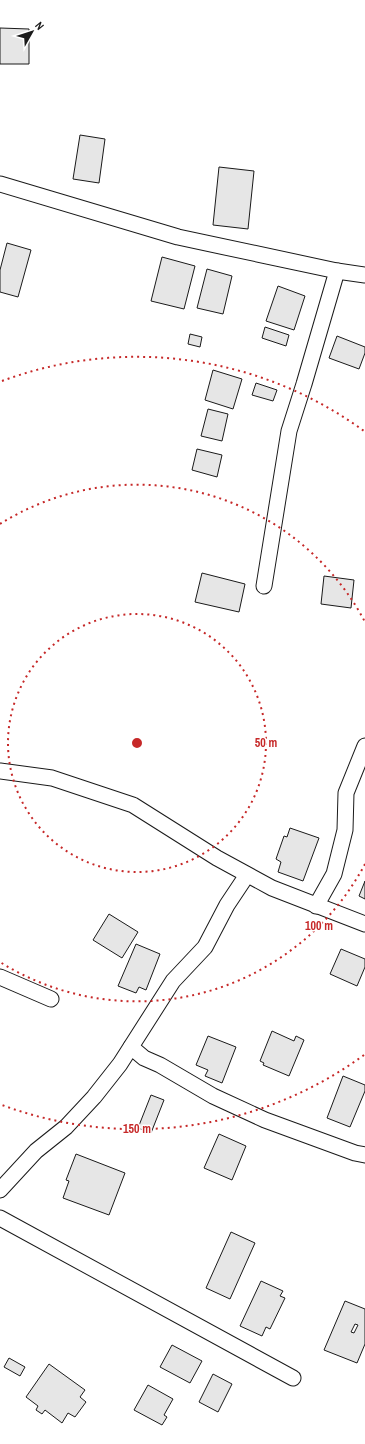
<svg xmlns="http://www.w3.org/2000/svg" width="365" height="1444" font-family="'Archivo Narrow',sans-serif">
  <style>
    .building { fill: #e6e6e6; stroke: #1a1a1a; fill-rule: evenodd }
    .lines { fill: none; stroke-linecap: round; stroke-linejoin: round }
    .street-casing { stroke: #1a1a1a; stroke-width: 17 }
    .street { stroke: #fff; stroke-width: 15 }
    .ring { fill: none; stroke: #c62828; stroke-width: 2; stroke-dasharray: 2 4 }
    .centre { fill: #c62828; stroke: #fff; stroke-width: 2 }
    .ring-label { font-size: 12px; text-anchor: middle; font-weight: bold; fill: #c62828; stroke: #fff; stroke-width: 3; stroke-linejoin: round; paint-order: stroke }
  </style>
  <rect width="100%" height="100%" fill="#fff"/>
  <g class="building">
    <path d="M 0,28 L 29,29 L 29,64 L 0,64 Z"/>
    <path d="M 80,135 L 105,139 L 99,183 L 73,179 Z"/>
    <path d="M 219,167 L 254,171 L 248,229 L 213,225 Z"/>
    <path d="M 7,243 L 31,250 L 18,297 L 0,292 L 0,270 Z"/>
    <path d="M 162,257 L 195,266 L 184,309 L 151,301 Z"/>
    <path d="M 207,269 L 232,276 L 223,314 L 197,308 Z"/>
    <path d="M 278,286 L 305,296 L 294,330 L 266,321 Z"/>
    <path d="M 265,327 L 289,335 L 286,346 L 262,338 Z"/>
    <path d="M 190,334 L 202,337 L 200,347 L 188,344 Z"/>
    <path d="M 337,336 L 365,347 L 365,353 L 359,369 L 329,358 Z"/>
    <path d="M 213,370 L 242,379 L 233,409 L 205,400 Z"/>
    <path d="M 256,383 L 277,390 L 273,401 L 252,395 Z"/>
    <path d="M 208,409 L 228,414 L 222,441 L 201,436 Z"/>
    <path d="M 197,449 L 222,455 L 217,477 L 192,470 Z"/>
    <path d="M 202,573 L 245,584 L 239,612 L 195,602 Z"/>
    <path d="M 324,576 L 354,580 L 351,608 L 321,604 Z"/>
    <path d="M 290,828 L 319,838 L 303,881 L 278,872 L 281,862 L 276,859 L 284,836 L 287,837 Z"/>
    <path d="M 365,881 L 365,899 L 359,896 Z"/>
    <path d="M 109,914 L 138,932 L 122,958 L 93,940 Z"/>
    <path d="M 136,944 L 160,954 L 146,990 L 139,987 L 136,993 L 118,986 Z"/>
    <path d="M 341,949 L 365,959 L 365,967 L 357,986 L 330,974 Z"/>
    <path d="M 272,1031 L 294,1041 L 296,1036 L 304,1040 L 289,1076 L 263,1065 L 264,1063 L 260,1061 Z"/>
    <path d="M 208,1036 L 236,1047 L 222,1083 L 205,1076 L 208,1070 L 196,1065 Z"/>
    <path d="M 343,1076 L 365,1085 L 365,1091 L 350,1127 L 327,1118 Z"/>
    <path d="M 151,1095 L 164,1100 L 151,1133 L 138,1128 Z"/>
    <path d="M 219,1134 L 246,1146 L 232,1180 L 204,1168 Z"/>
    <path d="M 76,1154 L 125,1173 L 109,1215 L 63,1198 L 69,1181 L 66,1180 Z"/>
    <path d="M 231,1232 L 255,1243 L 230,1299 L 206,1288 Z"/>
    <path d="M 261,1281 L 283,1291 L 280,1296 L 285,1298 L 270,1329 L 266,1327 L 262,1336 L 240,1326 Z"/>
    <path d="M 345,1301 L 365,1309 L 365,1344 L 357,1363 L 324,1350 ZM 355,1324 L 358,1325 L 354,1333 L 351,1332 Z"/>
    <path d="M 172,1345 L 202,1361 L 190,1383 L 160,1367 Z"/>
    <path d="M 9,1358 L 25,1367 L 20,1376 L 4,1367 Z"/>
    <path d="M 49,1364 L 85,1390 L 80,1397 L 86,1402 L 75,1417 L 68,1413 L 62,1423 L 45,1410 L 42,1414 L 36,1410 L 38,1406 L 26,1397 Z"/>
    <path d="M 213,1374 L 232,1384 L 218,1412 L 199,1402 Z"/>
    <path d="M 148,1385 L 173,1399 L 164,1415 L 167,1417 L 162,1425 L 134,1410 Z"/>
  </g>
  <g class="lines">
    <defs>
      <g id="street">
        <path d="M 0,184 L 178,237 L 337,271 L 365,275"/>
        <path d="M 264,586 L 289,431 L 304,384 L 337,271"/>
        <path d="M 0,771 L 52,778 L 133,805 L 217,858 L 272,888 L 365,924"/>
        <path d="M 316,906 L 334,874 L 345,830 L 346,793 L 365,746"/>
        <path d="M 0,977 L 51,999"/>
        <path d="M 131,1047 L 144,1058 L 160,1065 L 213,1096 L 265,1120 L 355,1153 L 365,1155"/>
        <path d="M 0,1190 L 36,1151 L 66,1127 L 94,1097 L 120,1064 L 173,981 L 205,947 L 227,905 L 247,875"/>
        <path d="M 0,1218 L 293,1378"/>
      </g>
    </defs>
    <use href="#street" class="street-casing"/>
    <use href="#street" class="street"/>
  </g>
  <g class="ring">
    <circle cx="137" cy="743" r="129"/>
    <path d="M365 864A258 258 0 0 1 0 962M0 524A258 258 0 0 1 365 622"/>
    <path d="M364 1055A386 386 0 0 1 2 1105M2 381A386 386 0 0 1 364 431"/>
  </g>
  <circle cx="137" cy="743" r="6" class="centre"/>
  <g class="ring-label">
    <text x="266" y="747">50 m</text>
    <text x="319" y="930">100 m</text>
    <text x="137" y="1133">150 m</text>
  </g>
  <g transform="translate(32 32) rotate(51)" stroke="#ffffff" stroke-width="3" paint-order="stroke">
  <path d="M0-3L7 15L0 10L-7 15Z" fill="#1a1a1a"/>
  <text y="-6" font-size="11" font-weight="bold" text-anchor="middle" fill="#1a1a1a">N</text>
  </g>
</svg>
